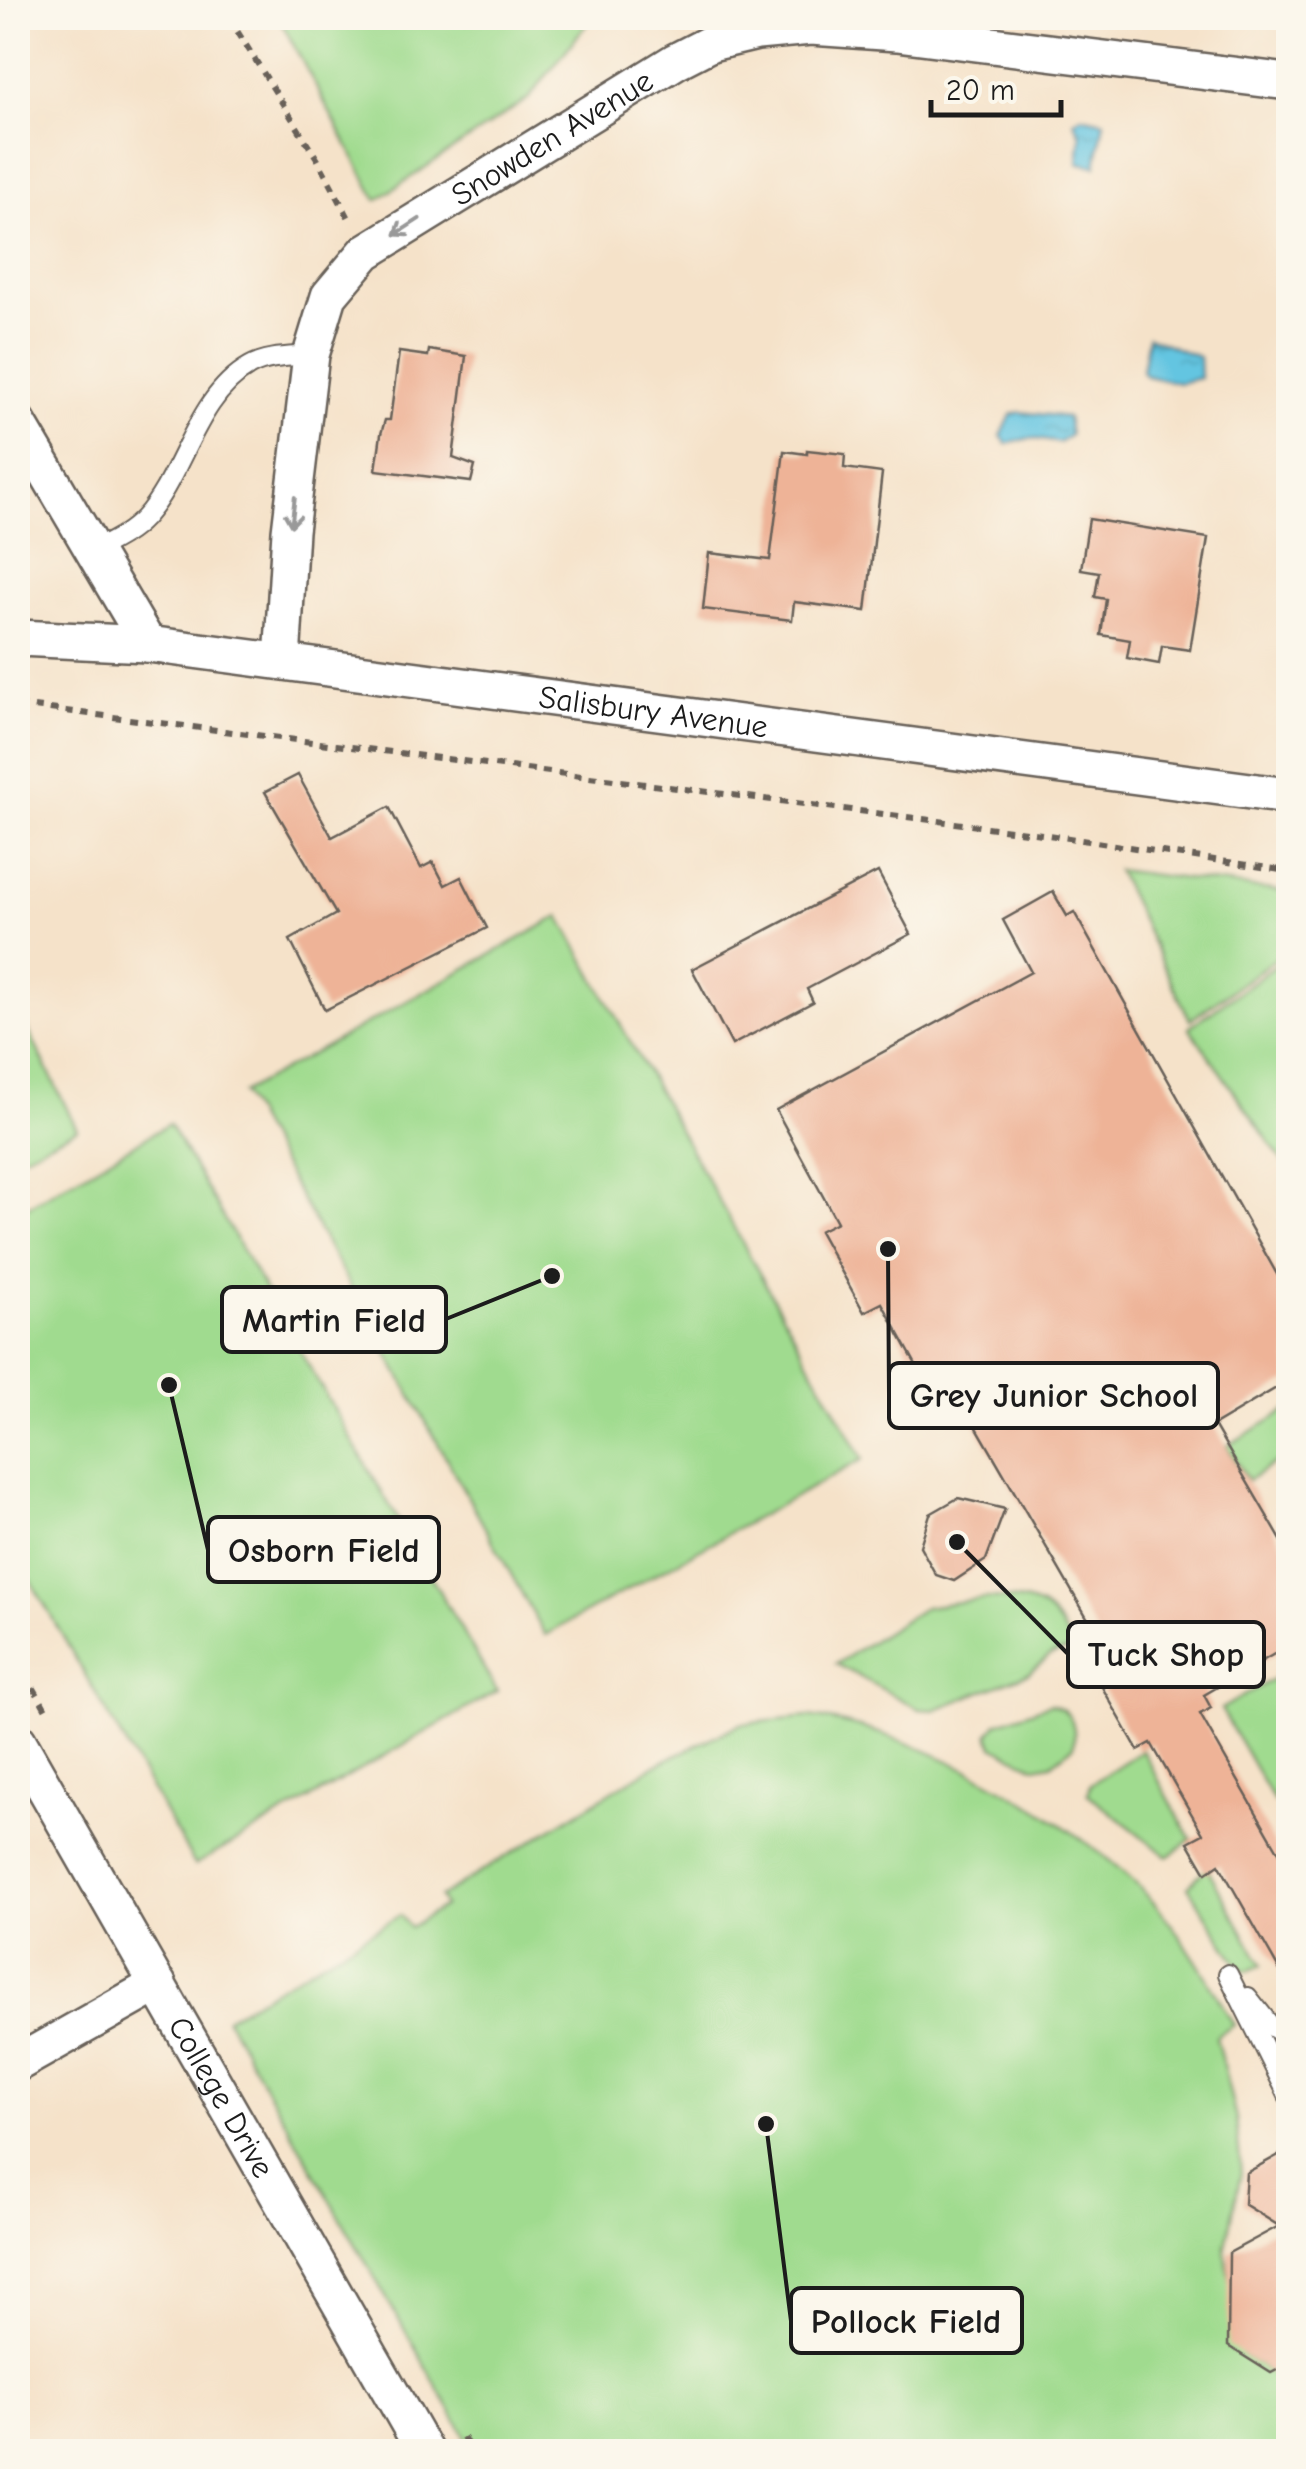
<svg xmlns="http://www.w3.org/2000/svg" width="1306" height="2469" font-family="'Comic Neue',sans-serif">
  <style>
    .green { fill: #a0db8f; stroke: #5e7c56; stroke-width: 2.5 }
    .water { fill: url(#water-ripples); stroke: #40707e; stroke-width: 2.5 }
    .building { fill: #eeb397 }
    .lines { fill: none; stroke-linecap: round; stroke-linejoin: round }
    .lane-casing { stroke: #686159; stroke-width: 22 }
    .street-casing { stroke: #686159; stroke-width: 40 }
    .path { stroke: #686159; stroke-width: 6; stroke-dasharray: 8 8; stroke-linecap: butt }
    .lane { stroke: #fff; stroke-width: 18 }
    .street { stroke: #fff; stroke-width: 35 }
    .oneway { stroke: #999 }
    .labels { text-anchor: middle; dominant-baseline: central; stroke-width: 10; stroke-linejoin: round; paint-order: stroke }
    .street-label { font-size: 32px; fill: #1c1c1c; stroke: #fbf7ec }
    .leader { fill: none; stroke: #1c1c1c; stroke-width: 4 }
    .callout-dot { fill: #1c1c1c; stroke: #fbf7ec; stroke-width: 4 }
    .callout { fill: #fbf7ec; stroke: #1c1c1c; stroke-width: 4 }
    .callout-label { font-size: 35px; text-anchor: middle; font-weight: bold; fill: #1c1c1c }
  </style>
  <defs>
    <pattern id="water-ripples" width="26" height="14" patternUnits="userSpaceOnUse" patternTransform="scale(2.5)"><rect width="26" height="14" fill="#63c5e1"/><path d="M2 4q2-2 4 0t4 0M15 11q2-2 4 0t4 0" fill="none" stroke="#55a9c0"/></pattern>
  </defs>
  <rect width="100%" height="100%" fill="#fbf7ec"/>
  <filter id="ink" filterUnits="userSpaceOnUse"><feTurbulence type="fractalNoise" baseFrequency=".01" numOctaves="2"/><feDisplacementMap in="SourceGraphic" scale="20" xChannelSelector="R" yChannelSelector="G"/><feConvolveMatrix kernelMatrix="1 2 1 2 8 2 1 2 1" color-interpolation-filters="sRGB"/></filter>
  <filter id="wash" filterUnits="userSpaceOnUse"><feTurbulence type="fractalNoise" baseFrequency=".0048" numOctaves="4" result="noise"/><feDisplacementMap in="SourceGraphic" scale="40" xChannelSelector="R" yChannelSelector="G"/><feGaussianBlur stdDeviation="2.25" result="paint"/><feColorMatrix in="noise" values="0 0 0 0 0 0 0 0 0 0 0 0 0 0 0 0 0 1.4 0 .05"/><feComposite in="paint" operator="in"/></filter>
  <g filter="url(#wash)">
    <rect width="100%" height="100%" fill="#f5e2c9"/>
    <g class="green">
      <path d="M 279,18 L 598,18 L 585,26 L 529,98 L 377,200 Z"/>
      <path d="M 1117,870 L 1288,892 L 1288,950 L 1190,1020 Z"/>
      <path d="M 560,916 L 863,1459 L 545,1635 L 242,1093 Z"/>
      <path d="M 1288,957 L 1288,1169 L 1189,1027 Z"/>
      <path d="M 18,1010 L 77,1129 L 18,1158 Z"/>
      <path d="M 169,1124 L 497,1691 L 195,1865 L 18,1559 L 18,1212 Z"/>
      <path d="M 1288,1410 L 1288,1481 L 1278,1462 L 1248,1480 L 1227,1446 Z"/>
      <path d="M 985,1598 C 1038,1600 1049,1602 1074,1649 L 1051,1655 L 1029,1673 L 934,1710 L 919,1709 L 836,1664 L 925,1607 Z"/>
      <path d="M 1288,1670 L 1288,1811 L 1281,1799 L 1274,1802 L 1221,1709 Z"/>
      <path d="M 1050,1704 C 1072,1709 1077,1727 1073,1747 L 1051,1764 L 1035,1767 L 993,1746 L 989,1734 L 997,1723 Z"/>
      <path d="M 808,1717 C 914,1727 1092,1827 1159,1909 C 1189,1945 1211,1985 1234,2025 L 1216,2037 L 1236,2118 L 1241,2173 L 1225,2251 L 1242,2354 L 1271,2373 L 1288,2364 L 1288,2451 L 474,2451 L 226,2018 L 400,1915 L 410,1927 L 444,1906 L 440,1897 L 655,1765 L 740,1724 Z"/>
      <path d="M 1142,1750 L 1191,1839 L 1168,1857 L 1088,1794 L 1091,1784 Z"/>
      <path d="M 1204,1870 L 1209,1871 L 1262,1965 L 1247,1971 L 1240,1968 L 1188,1887 Z"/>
    </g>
    <g class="water">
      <path d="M 1081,116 L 1104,121 L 1096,166 L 1078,163 L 1081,136 L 1074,121 Z"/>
      <path d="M 1148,337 L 1199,357 L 1200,378 L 1179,383 L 1146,376 L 1142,371 Z"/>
      <path d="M 1020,412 L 1067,417 L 1070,435 L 1059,443 L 1030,438 L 1007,444 L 1001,436 L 1011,415 Z"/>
    </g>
    <g id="blocks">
      <g class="building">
        <path d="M 429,350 L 466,356 L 453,458 L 475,466 L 471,482 L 376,470 L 381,434 L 385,420 L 390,420 L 399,352 L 428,356 Z"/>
        <path d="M 807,450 L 845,454 L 844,468 L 882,473 L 866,611 L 794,602 L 792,620 L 703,609 L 709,553 L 770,560 L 784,451 L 807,454 Z"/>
        <path d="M 1089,519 L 1208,538 L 1190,650 L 1162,646 L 1159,664 L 1127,658 L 1130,640 L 1101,635 L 1106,599 L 1095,597 L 1099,572 L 1081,569 Z"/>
        <path d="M 298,775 L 332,837 L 389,807 L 421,868 L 433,862 L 445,885 L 461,877 L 487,928 L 325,1010 L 290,940 L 336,914 L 265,792 Z"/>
        <path d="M 878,872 L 911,934 L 807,989 L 813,1002 L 732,1045 L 692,969 Z"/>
        <path d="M 1053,892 L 1067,916 L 1074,912 L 1288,1294 L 1288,1381 L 1214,1425 L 1288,1552 L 1288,1646 L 1204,1695 L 1211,1708 L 1200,1714 L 1288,1868 L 1288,1985 L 1219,1864 L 1206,1873 L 1188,1842 L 1203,1834 L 1151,1743 L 1138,1750 L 1102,1687 L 1121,1676 L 961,1400 L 941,1410 L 882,1303 L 864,1312 L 819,1231 L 837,1222 L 776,1110 L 1031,972 L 1003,920 Z"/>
        <path d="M 958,1498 L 1005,1509 L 986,1560 L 954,1581 L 936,1575 L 920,1546 L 930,1514 Z"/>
        <path d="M 1288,2150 L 1288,2364 L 1271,2373 L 1228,2346 L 1229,2253 L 1279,2226 L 1244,2204 L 1246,2173 Z"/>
      </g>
    </g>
  </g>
  <g filter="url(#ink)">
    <use href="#blocks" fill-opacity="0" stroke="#686159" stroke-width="2.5"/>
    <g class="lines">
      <defs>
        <g id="lane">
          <path d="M 92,552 C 111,542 129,534 144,518 C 184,474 195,397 250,366 C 268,356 291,357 311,355"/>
          <path d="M 1228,1974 L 1288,2095"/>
          <path d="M 1248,1997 L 1271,2026 L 1288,2038"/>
        </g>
        <g id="street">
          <path d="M 18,423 L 148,644"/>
          <path id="s1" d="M 18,638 L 148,644 L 1288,796"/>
          <path id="s2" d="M 282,661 L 290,531 L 311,355 L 329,296 L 366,252 L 676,61 L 711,43 L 757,32 L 811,27 L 897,33 L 1288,82"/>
          <path id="s3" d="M 18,1741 L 425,2452"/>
          <path d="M 18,2063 L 158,1984"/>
        </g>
      </defs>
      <use href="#lane" class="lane-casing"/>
      <use href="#street" class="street-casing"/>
      <g class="path">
        <path d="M 229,18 L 318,160 L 350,220"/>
        <path d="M 18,705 L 1042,834 L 1288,871"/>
        <path d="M 18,1660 L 49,1715"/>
        <path d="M 463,2437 L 472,2452"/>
      </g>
      <use href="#lane" class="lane"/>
      <use href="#street" class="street"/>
    </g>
    <defs><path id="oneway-shaft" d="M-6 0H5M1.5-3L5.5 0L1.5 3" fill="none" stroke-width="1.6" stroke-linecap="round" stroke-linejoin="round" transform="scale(2.5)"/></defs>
    <g class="oneway">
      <use href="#oneway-shaft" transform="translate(407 227) rotate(147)"/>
      <use href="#oneway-shaft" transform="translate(293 512) rotate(97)"/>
    </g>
  </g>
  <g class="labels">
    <g class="street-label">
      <text stroke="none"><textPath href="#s2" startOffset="645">Snowden Avenue</textPath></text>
      <text stroke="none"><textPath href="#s1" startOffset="640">Salisbury Avenue</textPath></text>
      <text stroke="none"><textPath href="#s3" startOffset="410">College Drive</textPath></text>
    </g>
  </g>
  <path class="leader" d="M552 1276L446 1319M888 1249L889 1395M169 1385L208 1550M957 1542L1068 1654M766 2124L791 2321"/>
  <g class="callout-dot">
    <circle cx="552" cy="1276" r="10"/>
    <circle cx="888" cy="1249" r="10"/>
    <circle cx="169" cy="1385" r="10"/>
    <circle cx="957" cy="1542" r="10"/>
    <circle cx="766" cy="2124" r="10"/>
  </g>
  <g class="callout">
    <rect x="222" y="1287" width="224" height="65" rx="10"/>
    <rect x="889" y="1363" width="329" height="65" rx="10"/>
    <rect x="208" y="1517" width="231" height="65" rx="10"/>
    <rect x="1068" y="1622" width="196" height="65" rx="10"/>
    <rect x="791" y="2288" width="231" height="65" rx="10"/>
  </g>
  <g class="callout-label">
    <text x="334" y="1332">Martin Field</text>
    <text x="1054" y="1407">Grey Junior School</text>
    <text x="324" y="1562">Osborn Field</text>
    <text x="1166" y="1666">Tuck Shop</text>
    <text x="906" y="2333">Pollock Field</text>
  </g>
  <rect width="1306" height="2469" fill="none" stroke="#fbf7ec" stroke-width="60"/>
  <path d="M931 100v15h130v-15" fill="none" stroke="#1c1c1c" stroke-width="5"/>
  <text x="946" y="100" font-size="30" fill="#1c1c1c" stroke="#fbf7ec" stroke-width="8" paint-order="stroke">20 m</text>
</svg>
